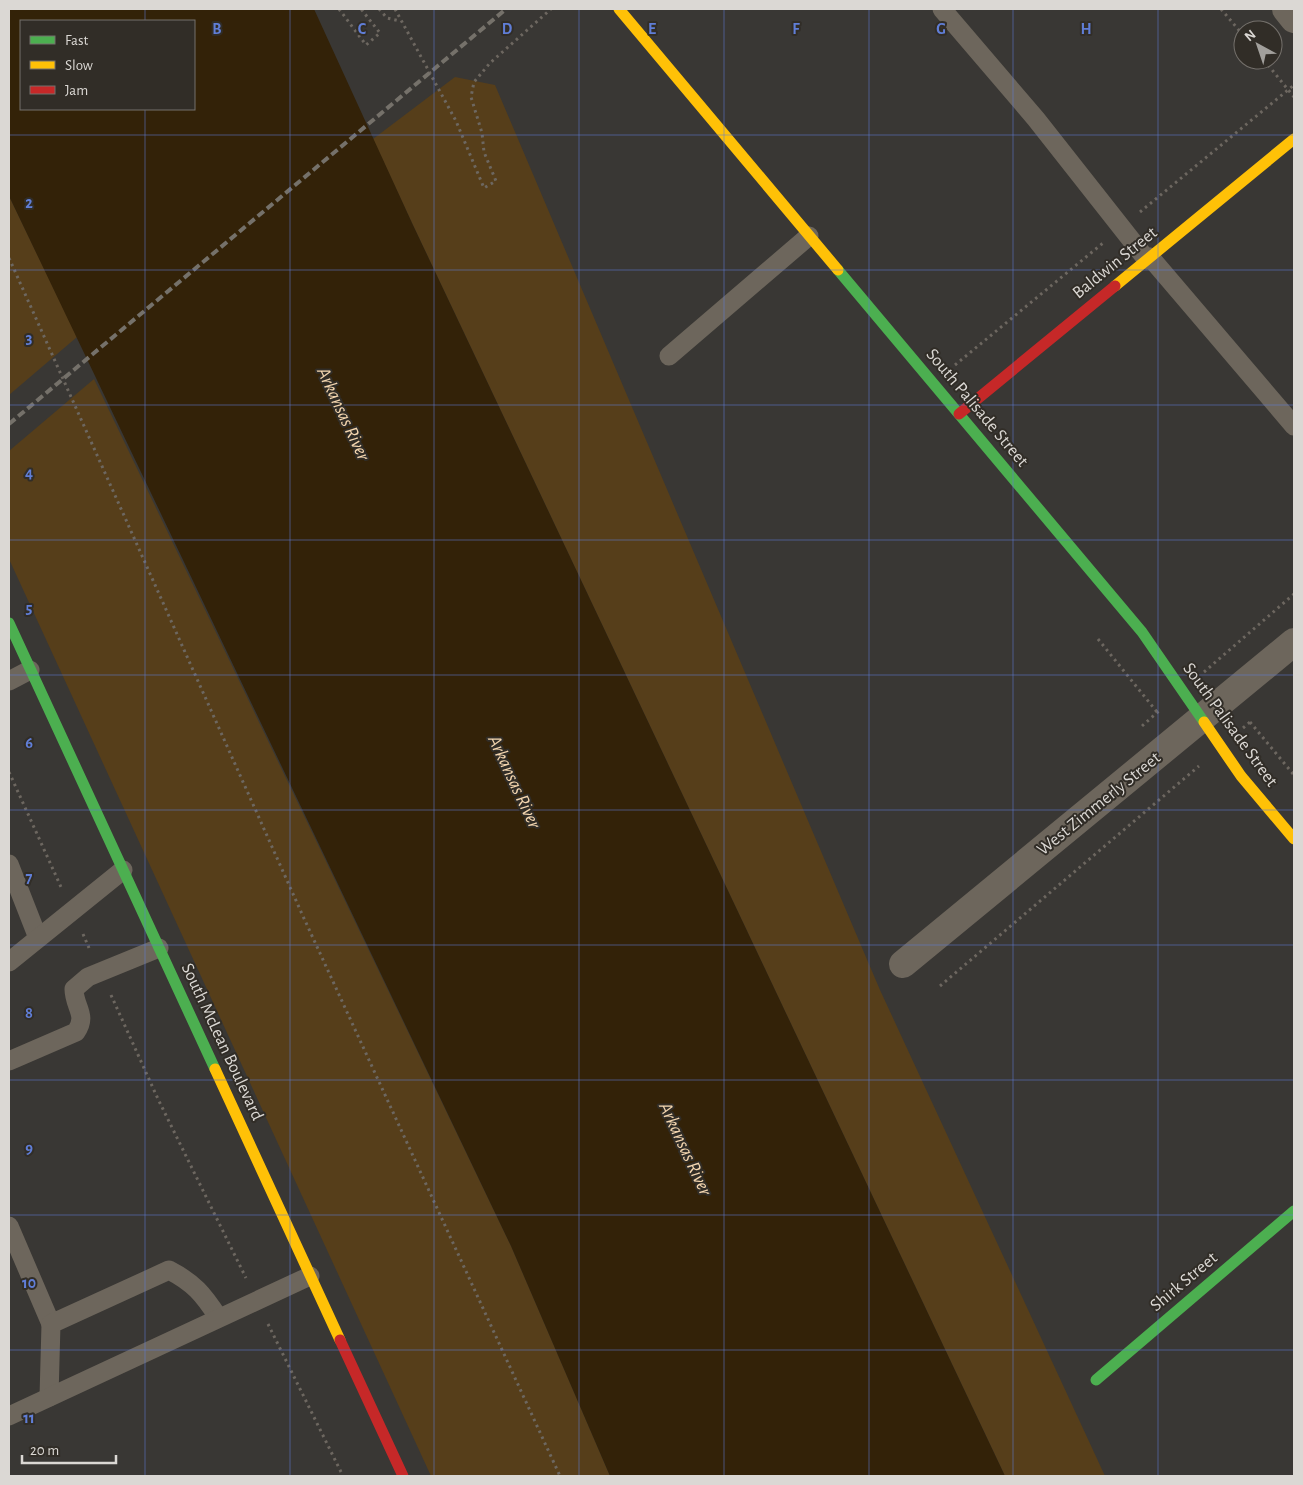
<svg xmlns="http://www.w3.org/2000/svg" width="1303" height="1485" font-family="'Alegreya Sans',sans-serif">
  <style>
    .green { fill: #563e1a }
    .water { fill: #332208; fill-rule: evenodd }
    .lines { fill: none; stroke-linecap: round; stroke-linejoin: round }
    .path { stroke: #6d6760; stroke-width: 3; stroke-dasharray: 2.5 4; stroke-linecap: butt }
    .lane { stroke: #6d665c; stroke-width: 19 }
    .street { stroke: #6d665c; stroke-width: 28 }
    .fast { stroke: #4caf50; stroke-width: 11 }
    .slow { stroke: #ffc107; stroke-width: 11 }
    .jam { stroke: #c62828; stroke-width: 11 }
    .rail { stroke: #75716a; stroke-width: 4; stroke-dasharray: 8 4; stroke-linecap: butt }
    .grid { fill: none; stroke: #607ed7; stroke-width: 1; stroke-opacity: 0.55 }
    .labels { text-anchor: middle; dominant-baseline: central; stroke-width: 4; stroke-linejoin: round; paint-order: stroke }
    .street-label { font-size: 18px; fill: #dbd8d4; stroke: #312d27 }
    .water-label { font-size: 19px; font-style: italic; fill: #f4d6af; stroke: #312d27 }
    .grid-label { font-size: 16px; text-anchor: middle; font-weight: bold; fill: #607ed7; stroke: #312d27; stroke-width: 4; stroke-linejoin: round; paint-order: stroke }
  </style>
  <rect width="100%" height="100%" fill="#393734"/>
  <g class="green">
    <path d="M 455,77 L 495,85 L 880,990 L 1105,1476 L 1005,1476 L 412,223 L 373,139 Z"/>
    <path d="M 9,196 L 77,337 L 9,395 Z"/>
    <path d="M 94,379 L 511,1246 L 610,1476 L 431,1476 L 9,559 L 9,451 Z"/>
  </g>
  <path class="water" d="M 9,9 L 314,9 L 412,223 L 1005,1476 L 610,1476 L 511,1246 L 9,196 ZM 21,21 L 194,21 L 194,109 L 21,109 Z"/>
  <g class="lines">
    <g class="path">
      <path d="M 339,9 L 366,45 L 380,33 L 361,9"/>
      <path d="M 379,9 L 387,18 L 400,21"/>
      <path d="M 395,9 L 456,121 L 484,188 L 496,181 L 484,152 L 482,133 L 471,97 L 474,82 L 490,63 L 551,9"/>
      <path d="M 1221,9 L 1243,35"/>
      <path d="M 1264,60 L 1294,97"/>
      <path d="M 1140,212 L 1294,85"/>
      <path d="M 9,258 L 302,914 L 560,1476"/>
      <path d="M 955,365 L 1103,243"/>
      <path d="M 1098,639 L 1157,712"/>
      <path d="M 1204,672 L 1294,594"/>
      <path d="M 1250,722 L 1294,775"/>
      <path d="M 1142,726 L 1160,710"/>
      <path d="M 1243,728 L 1250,722"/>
      <path d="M 9,772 L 61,887"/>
      <path d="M 83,934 L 89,948"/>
      <path d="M 940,986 L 1199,766"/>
      <path d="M 111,995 L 158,1099 L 246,1278"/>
      <path d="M 268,1324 L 343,1476"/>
    </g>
    <g class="lane">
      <path d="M 942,9 L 1036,119 L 1147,260"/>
      <path d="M 1150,257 L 1294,426"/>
      <path d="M 669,356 L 809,236"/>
      <path d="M 9,681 L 30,670"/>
      <path d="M 9,864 L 38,938"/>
      <path d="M 9,962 L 123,870"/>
      <path d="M 9,1061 L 76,1032 C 88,1015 74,1007 74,989 L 88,977 L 159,948"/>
      <path d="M 9,1226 L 51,1324"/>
      <path d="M 49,1397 L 51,1324 L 169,1270 C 194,1283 203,1294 218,1317"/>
      <path d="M 9,1416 L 310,1276"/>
    </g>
    <g class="street">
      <path d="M 1286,9 L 1294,19"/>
      <path d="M 903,964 L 1294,642"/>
    </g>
    <g class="fast">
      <path d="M 838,270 L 1142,632 L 1204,722"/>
      <path d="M 9,623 L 215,1069"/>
      <path d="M 1096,1380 L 1294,1211"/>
    </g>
    <g class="slow">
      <path d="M 619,9 L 838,270"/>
      <path d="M 1115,286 L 1294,139"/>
      <path d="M 1204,722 L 1241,776 L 1294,839"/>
      <path d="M 215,1069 L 340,1340"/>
    </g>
    <g class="jam">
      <path d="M 959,414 L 1115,286"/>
      <path d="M 340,1340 L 403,1476"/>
    </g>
    <path class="rail" d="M 9,424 L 506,9"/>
  </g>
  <path class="grid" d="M 145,9 L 145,21M 290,9 L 290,1476M 434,9 L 434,1476M 579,9 L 579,1476M 724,9 L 724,1476M 869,9 L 869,1476M 1013,9 L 1013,1476M 1158,9 L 1158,1476M 145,109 L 145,1476M 9,135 L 1294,135M 9,270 L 1294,270M 9,405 L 1294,405M 9,540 L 1294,540M 9,675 L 1294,675M 9,810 L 1294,810M 9,945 L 1294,945M 9,1080 L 1294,1080M 9,1215 L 1294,1215M 9,1350 L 1294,1350"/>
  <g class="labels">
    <g class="street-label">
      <text transform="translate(1115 263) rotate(-39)">Baldwin Street</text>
      <text transform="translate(977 408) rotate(50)">South Palisade Street</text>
      <text transform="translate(1230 725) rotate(54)">South Palisade Street</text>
      <text transform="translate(1099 804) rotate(-39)">West Zimmerly Street</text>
      <text transform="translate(222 1042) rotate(65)">South McLean Boulevard</text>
      <text transform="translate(1184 1282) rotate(-40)">Shirk Street</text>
    </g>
    <g class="water-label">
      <text transform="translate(343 414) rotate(65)">Arkansas River</text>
      <text transform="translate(514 782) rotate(65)">Arkansas River</text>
      <text transform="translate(685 1149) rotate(65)">Arkansas River</text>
    </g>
  </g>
  <g class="grid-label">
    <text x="217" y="34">B</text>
    <text x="362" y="34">C</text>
    <text x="507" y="34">D</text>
    <text x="652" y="34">E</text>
    <text x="796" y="34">F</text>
    <text x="941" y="34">G</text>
    <text x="1086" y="34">H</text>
    <text x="29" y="208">2</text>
    <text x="29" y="343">3</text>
    <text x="29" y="478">4</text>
    <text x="29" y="613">5</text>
    <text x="29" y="748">6</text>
    <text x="29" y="883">7</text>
    <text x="29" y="1018">8</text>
    <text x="29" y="1153">9</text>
    <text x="29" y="1288">10</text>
    <text x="29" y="1423">11</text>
  </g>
  <rect width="1303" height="1485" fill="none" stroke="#dbd8d4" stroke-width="20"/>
  <rect x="20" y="20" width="175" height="90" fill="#312d27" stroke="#75716c"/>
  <rect x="30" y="36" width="25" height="8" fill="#4caf50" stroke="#75716c"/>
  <text x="65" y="45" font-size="15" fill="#dbd8d4">Fast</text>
  <rect x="30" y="61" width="25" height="8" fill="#ffc107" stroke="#75716c"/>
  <text x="65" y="70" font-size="15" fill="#dbd8d4">Slow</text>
  <rect x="30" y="86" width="25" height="8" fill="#c62828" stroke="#75716c"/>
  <text x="65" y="95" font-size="15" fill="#dbd8d4">Jam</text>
  <g transform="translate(1258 45) rotate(320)"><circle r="24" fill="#312d27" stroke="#75716c"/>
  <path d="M0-4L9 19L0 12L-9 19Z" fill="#a2a09c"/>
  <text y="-8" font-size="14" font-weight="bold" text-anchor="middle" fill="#dbd8d4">N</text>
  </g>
  <path d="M22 1455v8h94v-8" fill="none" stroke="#dbd8d4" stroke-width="2.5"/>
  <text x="30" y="1455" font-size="15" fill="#dbd8d4" stroke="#312d27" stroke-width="4" paint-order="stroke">20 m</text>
</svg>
